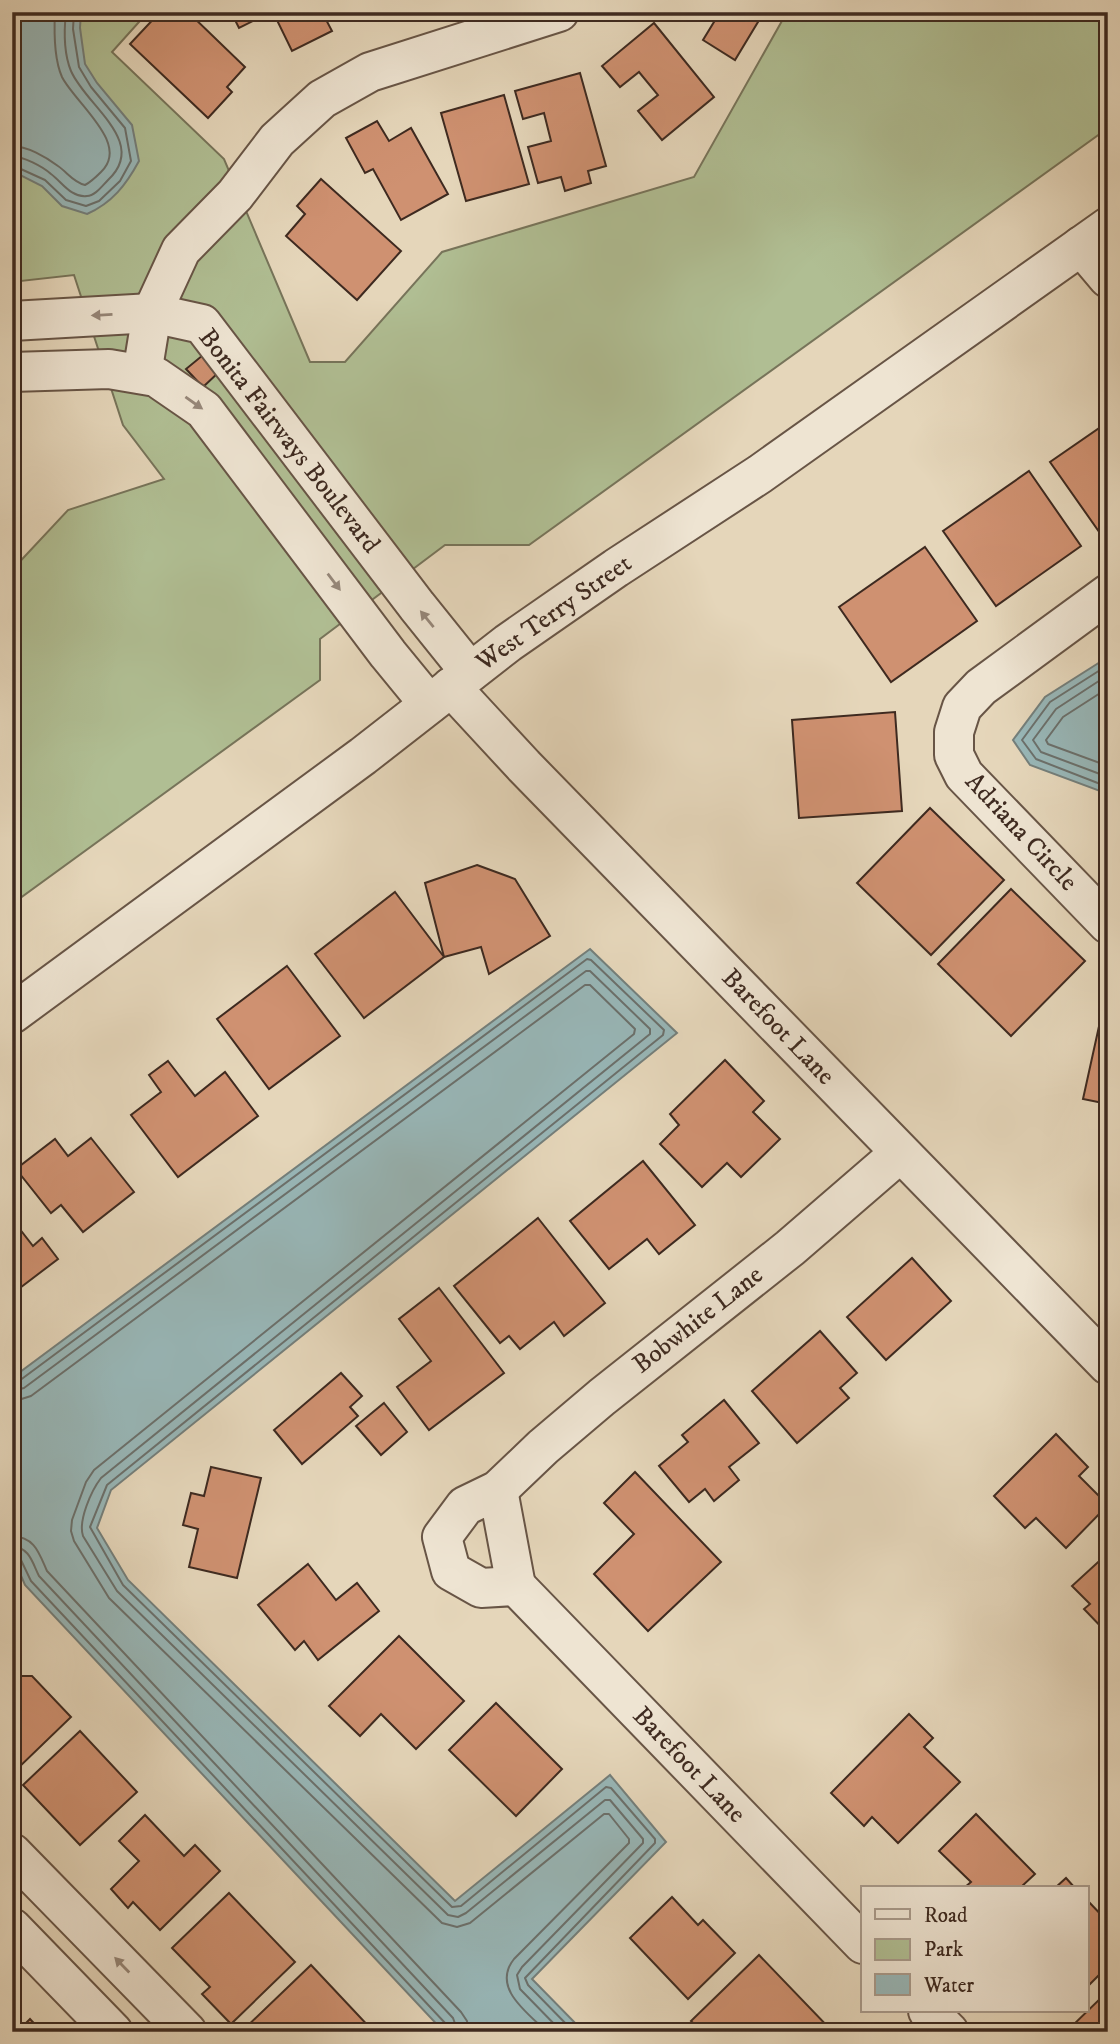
<svg xmlns="http://www.w3.org/2000/svg" width="1120" height="2044" font-family="'IM FELL DW Pica',serif">
  <style>
    .green { fill: #b0be93; stroke: #77745a; stroke-width: 2 }
    .water { fill: #98b7b8; stroke: #747f7b; stroke-width: 2 }
    .lines { fill: none; stroke-linecap: round; stroke-linejoin: round }
    .shore { stroke: #6b706c; stroke-width: 2 }
    .building { fill: #cf9171; stroke: #3e2a20; stroke-width: 2 }
    .minor-casing { stroke: #685546; stroke-width: 42 }
    .minor { stroke: #eee4d2; stroke-width: 38 }
    .oneway { fill: #968779 }
    .labels { text-anchor: middle; dominant-baseline: central; stroke-width: 5; stroke-linejoin: round; paint-order: stroke }
    .street-label { font-size: 26px; fill: #3e2a20; stroke: #eee4d2 }
  </style>
  <rect width="100%" height="100%" fill="#e5d6ba"/>
  <filter id="stains"><feTurbulence type="fractalNoise" baseFrequency=".00286" numOctaves="4"/><feColorMatrix values="0 0 0 0 .2 0 0 0 0 .09 0 0 0 0 .02 0 0 0 .5 -.17"/></filter>
  <radialGradient id="worn" r=".72"><stop offset=".6" stop-color="#630" stop-opacity="0"/><stop offset="1" stop-color="#630" stop-opacity=".3"/></radialGradient>
  <path class="green" d="M 12,12 L 148,12 L 112,52 L 224,159 L 310,362 L 345,362 L 442,252 L 694,177 L 787,12 L 1108,12 L 1108,128 L 529,545 L 445,545 L 320,639 L 320,680 L 12,904 L 12,570 L 68,510 L 164,479 L 123,425 L 74,275 L 12,282 Z"/>
  <g class="water">
    <path d="M 12,12 L 81,12 L 80,28 L 85,64 L 97,83 L 132,125 L 139,161 C 126,185 112,203 87,214 L 62,206 L 42,186 L 12,171 Z"/>
    <path d="M 1108,657 L 1108,798 L 1103,792 L 1030,765 L 1013,740 L 1045,697 Z"/>
    <path d="M 590,949 L 677,1033 L 111,1490 L 97,1528 L 128,1580 L 455,1901 L 610,1775 L 666,1842 L 532,1979 L 584,2032 L 444,2032 L 25,1585 L 12,1555 L 12,1378 Z"/>
  </g>
  <g class="lines">
    <g class="shore">
      <path d="M 12,146 C 27,146 46,157 58,166 C 68,173 73,182 85,185 C 91,182 96,177 101,172 C 131,144 75,103 62,77 C 54,59 54,32 55,12"/>
      <path d="M 12,156 C 24,157 42,166 51,174 C 62,182 71,198 87,196 C 95,196 102,186 108,180 C 149,142 86,106 71,71 C 64,54 64,30 66,12"/>
      <path d="M 12,165 L 45,180 L 66,200 L 86,206 L 99,201 L 120,181 L 131,161 L 125,128 L 91,87 L 79,67 L 73,29 L 74,12"/>
      <path d="M 1108,665 L 1050,702 L 1022,740 L 1036,759 L 1108,787"/>
      <path d="M 1108,675 L 1056,709 L 1033,740 L 1041,752 L 1108,777"/>
      <path d="M 1108,688 L 1063,717 L 1046,740 L 1048,744 L 1108,766"/>
      <path d="M 12,1383 L 19,1381 L 587,959 L 591,960 L 664,1030 L 663,1035 L 107,1485 L 90,1527 L 123,1585 L 452,1907 L 461,1906 L 606,1787 L 611,1788 L 655,1839 L 655,1843 L 525,1978 L 528,1985 L 574,2032"/>
      <path d="M 12,1391 L 24,1388 L 586,971 L 590,971 L 650,1029 L 650,1034 L 101,1478 C 91,1491 78,1521 83,1536 L 117,1591 L 448,1915 L 458,1917 L 466,1913 L 605,1800 L 610,1800 L 643,1839 L 643,1843 L 522,1967 L 517,1975 L 520,1989 L 562,2032"/>
      <path d="M 12,1402 L 31,1396 L 585,985 L 590,985 L 635,1029 L 634,1034 L 94,1470 L 86,1482 L 72,1520 L 71,1531 L 74,1541 L 109,1598 L 442,1923 L 457,1927 L 470,1923 L 604,1814 L 609,1814 L 629,1839 L 629,1843 L 514,1959 C 491,1988 528,2013 547,2032"/>
      <path d="M 12,1536 C 35,1537 39,1553 47,1571 L 461,2012 L 467,2021 L 468,2032"/>
      <path d="M 12,1546 C 30,1548 32,1562 39,1576 L 453,2018 L 458,2032"/>
      <path d="M 12,1555 L 20,1558 L 31,1581 L 446,2024 L 449,2032"/>
    </g>
  </g>
  <g class="building">
    <path d="M 160,12 L 188,12 L 245,67 L 227,87 L 232,92 L 208,118 L 130,44 Z"/>
    <path d="M 231,12 L 271,12 L 239,28 Z"/>
    <path d="M 273,12 L 322,12 L 332,31 L 292,51 Z"/>
    <path d="M 709,12 L 764,12 L 735,60 L 703,40 L 717,17 Z"/>
    <path d="M 654,23 L 714,97 L 662,140 L 638,111 L 658,95 L 639,72 L 620,87 L 602,66 Z"/>
    <path d="M 580,73 L 606,166 L 588,171 L 591,183 L 565,191 L 561,177 L 538,183 L 528,147 L 551,141 L 544,113 L 523,119 L 515,91 Z"/>
    <path d="M 504,95 L 529,184 L 466,201 L 441,113 Z"/>
    <path d="M 377,121 L 389,141 L 411,128 L 448,194 L 401,220 L 373,169 L 365,173 L 346,138 Z"/>
    <path d="M 321,179 L 401,251 L 357,300 L 286,236 L 305,214 L 297,206 Z"/>
    <path d="M 203,355 L 219,372 L 203,387 L 186,369 Z"/>
    <path d="M 1108,422 L 1108,533 L 1102,536 L 1050,462 Z"/>
    <path d="M 1029,471 L 1081,546 L 996,606 L 943,531 Z"/>
    <path d="M 925,547 L 977,621 L 891,682 L 839,607 Z"/>
    <path d="M 895,712 L 902,811 L 799,818 L 792,720 Z"/>
    <path d="M 930,808 L 1004,880 L 931,955 L 857,883 Z"/>
    <path d="M 477,865 L 515,879 L 550,936 L 489,974 L 481,947 L 444,957 L 425,883 Z"/>
    <path d="M 1011,889 L 1085,961 L 1011,1036 L 938,964 Z"/>
    <path d="M 395,892 L 444,957 L 364,1018 L 315,954 Z"/>
    <path d="M 287,966 L 340,1036 L 269,1089 L 217,1019 Z"/>
    <path d="M 1105,999 L 1108,999 L 1108,1104 L 1083,1099 Z"/>
    <path d="M 725,1060 L 764,1101 L 753,1112 L 780,1139 L 741,1177 L 727,1163 L 702,1187 L 660,1144 L 679,1125 L 670,1114 Z"/>
    <path d="M 168,1061 L 195,1096 L 225,1072 L 258,1116 L 178,1177 L 131,1115 L 161,1092 L 149,1075 Z"/>
    <path d="M 91,1138 L 134,1192 L 83,1232 L 61,1205 L 51,1213 L 16,1169 L 55,1139 L 68,1156 Z"/>
    <path d="M 643,1161 L 695,1225 L 659,1254 L 647,1239 L 609,1269 L 570,1221 Z"/>
    <path d="M 538,1218 L 605,1303 L 564,1336 L 554,1322 L 520,1349 L 509,1336 L 500,1343 L 454,1286 Z"/>
    <path d="M 12,1219 L 33,1246 L 42,1238 L 58,1259 L 12,1294 Z"/>
    <path d="M 912,1258 L 951,1301 L 886,1360 L 847,1317 Z"/>
    <path d="M 439,1288 L 504,1373 L 429,1430 L 397,1387 L 431,1361 L 399,1319 Z"/>
    <path d="M 820,1331 L 857,1373 L 840,1388 L 849,1398 L 797,1443 L 752,1391 Z"/>
    <path d="M 341,1373 L 362,1396 L 350,1407 L 358,1416 L 302,1464 L 274,1430 Z"/>
    <path d="M 724,1400 L 759,1443 L 729,1467 L 739,1480 L 714,1501 L 705,1489 L 689,1502 L 659,1466 L 688,1442 L 682,1435 Z"/>
    <path d="M 384,1403 L 407,1432 L 381,1455 L 356,1426 Z"/>
    <path d="M 1056,1434 L 1088,1467 L 1079,1476 L 1108,1505 L 1066,1548 L 1036,1518 L 1025,1528 L 994,1496 Z"/>
    <path d="M 211,1467 L 261,1478 L 237,1578 L 189,1567 L 198,1529 L 183,1525 L 191,1493 L 204,1496 Z"/>
    <path d="M 635,1472 L 721,1562 L 648,1631 L 594,1574 L 634,1534 L 604,1503 Z"/>
    <path d="M 1108,1553 L 1108,1634 L 1084,1609 L 1090,1604 L 1072,1586 Z"/>
    <path d="M 308,1564 L 336,1600 L 357,1583 L 379,1611 L 318,1660 L 304,1641 L 295,1650 L 258,1605 Z"/>
    <path d="M 399,1636 L 464,1701 L 416,1749 L 381,1714 L 360,1736 L 329,1706 Z"/>
    <path d="M 12,1676 L 32,1676 L 71,1717 L 12,1774 Z"/>
    <path d="M 496,1703 L 562,1769 L 516,1816 L 449,1750 Z"/>
    <path d="M 909,1714 L 933,1738 L 924,1747 L 960,1782 L 898,1843 L 872,1817 L 864,1826 L 831,1793 Z"/>
    <path d="M 80,1731 L 137,1792 L 80,1845 L 23,1785 Z"/>
    <path d="M 976,1814 L 1035,1874 L 1020,1888 L 964,1888 L 971,1882 L 939,1851 Z"/>
    <path d="M 145,1815 L 184,1856 L 195,1845 L 220,1871 L 160,1930 L 133,1902 L 128,1908 L 111,1889 L 139,1861 L 119,1841 Z"/>
    <path d="M 1066,1878 L 1075,1888 L 1055,1888 Z"/>
    <path d="M 229,1893 L 295,1962 L 231,2024 L 202,1994 L 210,1987 L 172,1948 Z"/>
    <path d="M 672,1897 L 698,1925 L 703,1920 L 735,1953 L 688,1999 L 630,1938 Z"/>
    <path d="M 1087,1900 L 1108,1922 L 1108,1966 L 1087,1987 Z"/>
    <path d="M 759,1955 L 833,2032 L 702,2032 L 691,2021 Z"/>
    <path d="M 311,1965 L 374,2032 L 241,2032 Z"/>
    <path d="M 1108,1991 L 1108,2032 L 1075,2032 L 1071,2027 Z"/>
    <path d="M 30,2019 L 42,2032 L 17,2032 Z"/>
  </g>
  <g class="lines">
    <defs>
      <g id="minor">
        <path d="M 1081,246 L 1108,278"/>
        <path d="M 12,321 L 152,313 L 202,324 L 417,606 L 470,672"/>
        <path d="M 12,372 L 109,369 L 156,377 L 204,410 L 388,654 L 429,704"/>
        <path d="M 142,374 L 152,313 L 181,250 L 235,195 L 277,140 L 322,99 L 370,72 L 559,12"/>
        <path d="M 1108,594 L 981,687 L 962,707 L 954,732 L 954,755 L 964,775 L 1108,924"/>
        <path d="M 451,687 L 524,766 L 1108,1365"/>
        <path d="M 12,1014 L 363,756 L 508,643 L 616,568 L 760,474 L 1108,227"/>
        <path d="M 498,1490 L 516,1586"/>
        <path d="M 516,1586 L 481,1588 L 451,1571 L 442,1537 L 465,1506 L 498,1490 L 543,1447 L 602,1397 L 790,1248 L 900,1153"/>
        <path d="M 516,1586 L 863,1944"/>
        <path d="M 12,1853 L 187,2032"/>
        <path d="M 12,1928 L 113,2032"/>
        <path d="M 928,2011 L 949,2032"/>
      </g>
    </defs>
    <use href="#minor" class="minor-casing"/>
    <use href="#minor" class="minor"/>
  </g>
  <defs><path id="oneway-solid" d="M-6-.8H1V-3.2L6.5 0L1 3.2V.8H-6Z" transform="scale(1.75)"/></defs>
  <g class="oneway">
    <use href="#oneway-solid" transform="translate(102 315) rotate(177)"/>
    <use href="#oneway-solid" transform="translate(194 403) rotate(35)"/>
    <use href="#oneway-solid" transform="translate(334 582) rotate(53)"/>
    <use href="#oneway-solid" transform="translate(427 619) rotate(-129)"/>
    <use href="#oneway-solid" transform="translate(122 1965) rotate(-134)"/>
  </g>
  <g class="labels">
    <g class="street-label">
      <text transform="translate(289 441) rotate(52)">Bonita Fairways Boulevard</text>
      <text transform="translate(554 613) rotate(-35)">West Terry Street</text>
      <text transform="translate(1021 832) rotate(47)">Adriana Circle</text>
      <text transform="translate(778 1027) rotate(46)">Barefoot Lane</text>
      <text transform="translate(698 1320) rotate(-38)">Bobwhite Lane</text>
      <text transform="translate(689 1765) rotate(46)">Barefoot Lane</text>
    </g>
  </g>
  <rect width="1120" height="2044" fill="none" stroke="#e5d6ba" stroke-width="42"/>
  <rect x="14" y="14" width="1092" height="2016" fill="none" stroke="#3e2a20" stroke-width="3.5"/>
  <rect x="21" y="21" width="1078" height="2002" fill="none" stroke="#3e2a20" stroke-width="2"/>
  <rect x="861" y="1886" width="228" height="126" fill="#eee4d2" stroke="#a89a8b" stroke-width="2"/>
  <rect x="875" y="1909" width="35" height="10" fill="#eee4d2" stroke="#a89a8b" stroke-width="2"/>
  <text x="924" y="1922" font-size="21" fill="#3e2a20">Road</text>
  <rect x="875" y="1939" width="35" height="21" fill="#b0be93" stroke="#a89a8b" stroke-width="2"/>
  <text x="924" y="1956" font-size="21" fill="#3e2a20">Park</text>
  <rect x="875" y="1974" width="35" height="21" fill="#98b7b8" stroke="#a89a8b" stroke-width="2"/>
  <text x="924" y="1992" font-size="21" fill="#3e2a20">Water</text>
  <rect width="100%" height="100%" filter="url(#stains)"/>
  <rect width="100%" height="100%" fill="url(#worn)"/>
</svg>
